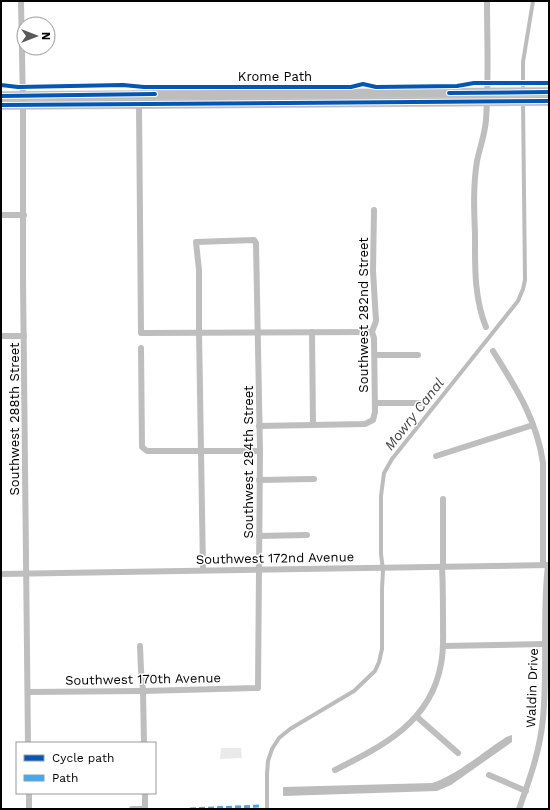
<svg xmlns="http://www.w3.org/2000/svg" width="550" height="810" font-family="'Work Sans',sans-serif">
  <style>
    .green { fill: #eaeaea }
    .water { fill: #bcbcbc }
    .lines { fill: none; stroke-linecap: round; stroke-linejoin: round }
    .canal { stroke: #bcbcbc; stroke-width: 4 }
    .highway-casing { stroke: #dbdbdb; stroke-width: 10 }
    .minor { stroke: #bebebe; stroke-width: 6 }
    .highway { stroke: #bdbdbd; stroke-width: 9 }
    .quiet { stroke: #3fa9f5; stroke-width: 3; stroke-dasharray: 6 3; stroke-linecap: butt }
    .cycleway-casing { stroke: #fff; stroke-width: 6 }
    .cycleway { stroke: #0057b8; stroke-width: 4 }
    .labels { text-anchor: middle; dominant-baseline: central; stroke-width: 3; stroke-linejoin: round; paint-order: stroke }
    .street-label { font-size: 13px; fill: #000; stroke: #fff }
    .water-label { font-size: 14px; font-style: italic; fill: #404040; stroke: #fff }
  </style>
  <rect width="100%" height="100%" fill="#fff"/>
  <path class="green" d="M 221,748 L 241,748 L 242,758 L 220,759 Z"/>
  <path class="water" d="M 512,735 L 512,742 L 451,785 L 437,791 L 283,796 L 283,787 L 432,783 C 455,776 485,751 506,737 Z"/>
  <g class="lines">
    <g class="canal">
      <path d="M 523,92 L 523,62 L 533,1"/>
      <path d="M 267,809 L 267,774 L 268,761 L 272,749 L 279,738 L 290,729 L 354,691 L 375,671 L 379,662 L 382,649 L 382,589 L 383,570 L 381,554 L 381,496 L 384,473 L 392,459 L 518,301 L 523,289 L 525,280 L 523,101"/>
    </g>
    <defs>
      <g id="highway">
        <path d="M 1,96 L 549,92"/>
        <path d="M 1,105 L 549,101"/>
      </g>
    </defs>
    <use href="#highway" class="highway-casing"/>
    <g class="minor">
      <path d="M 21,1 L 23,105 L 23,280 L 28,743"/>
      <path d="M 139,104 L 141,333 C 218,332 295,333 372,332"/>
      <path d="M 1,215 L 24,215"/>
      <path d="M 486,327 C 474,298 475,266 475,234 C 474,210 473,186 477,161 C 480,147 485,134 486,120 C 489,80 487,40 487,1"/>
      <path d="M 312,332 L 313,425"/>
      <path d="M 1,336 L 24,336"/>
      <path d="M 141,348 L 142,447 L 147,451 L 260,451"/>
      <path d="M 493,351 C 516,388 537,420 543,463 L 543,565"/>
      <path d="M 375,355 L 418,355"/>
      <path d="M 375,403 L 420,403"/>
      <path d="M 259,426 L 365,424 L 373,420 L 375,412 L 374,338 L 372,332 L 376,321 L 373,271 L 374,210"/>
      <path d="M 436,456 L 533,425"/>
      <path d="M 259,480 L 314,479"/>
      <path d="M 443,499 L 443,566"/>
      <path d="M 259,536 L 307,535"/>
      <path d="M 1,574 L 549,565"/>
      <path d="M 140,646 L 141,670 L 143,691 L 144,743"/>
      <path d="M 443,646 L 545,644"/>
      <path d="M 28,692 L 143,691 L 258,688 L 260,451 L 256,243 L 254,240 L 196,242 L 199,270 L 199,332 L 203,570"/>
      <path d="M 417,717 L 458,753"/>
      <path d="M 335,770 C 383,746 431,722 441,664 C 444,650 443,636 443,621 C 443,603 443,585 442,566"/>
      <path d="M 489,775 L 526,791"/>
      <path d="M 29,793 L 29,809"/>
      <path d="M 132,809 L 143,809 L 145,807 L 145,793"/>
      <path d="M 519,809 C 530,778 540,751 543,718 C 548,667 542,615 548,565"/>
    </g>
    <use href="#highway" class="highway"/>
    <path class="quiet" d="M 190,809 L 259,806"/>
    <defs>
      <g id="cycleway">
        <path d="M 1,85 L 18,87 L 123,85 L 144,87 L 351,87 L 363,84 L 376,87 L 457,86 L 474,83 L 549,83"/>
        <path d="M 449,93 L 549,92"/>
        <path d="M 1,96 L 155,94"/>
        <path d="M 1,105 L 549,101"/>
      </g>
    </defs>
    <use href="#cycleway" class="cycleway-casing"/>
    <use href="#cycleway" class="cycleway"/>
  </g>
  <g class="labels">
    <g class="street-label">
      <text x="275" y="76">Krome Path</text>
      <text transform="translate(363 315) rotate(-90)">Southwest 282nd Street</text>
      <text transform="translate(14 419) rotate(-90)">Southwest 288th Street</text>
      <text transform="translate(248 462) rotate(-90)">Southwest 284th Street</text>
      <text transform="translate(275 558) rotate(-1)">Southwest 172nd Avenue</text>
      <text transform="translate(143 679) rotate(-1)">Southwest 170th Avenue</text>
      <text transform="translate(532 688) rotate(-88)">Waldin Drive</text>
    </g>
    <g class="water-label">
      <text transform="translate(414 414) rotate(-52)">Mowry Canal</text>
    </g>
  </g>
  <rect width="550" height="810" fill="none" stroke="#000000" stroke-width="4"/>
  <rect x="16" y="742" width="140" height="52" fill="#ffffff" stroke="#999999"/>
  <rect x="24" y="755" width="20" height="6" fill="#0057b8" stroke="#999999"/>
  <text x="52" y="762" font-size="12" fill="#000000">Cycle path</text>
  <rect x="24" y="775" width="20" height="6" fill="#3fa9f5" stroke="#999999"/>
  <text x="52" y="782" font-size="12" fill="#000000">Path</text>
  <g transform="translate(36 36) rotate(90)"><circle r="19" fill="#ffffff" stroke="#999999"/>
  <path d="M0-3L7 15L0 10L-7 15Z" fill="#595959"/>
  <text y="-6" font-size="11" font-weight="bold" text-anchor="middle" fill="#000000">N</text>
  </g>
</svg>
